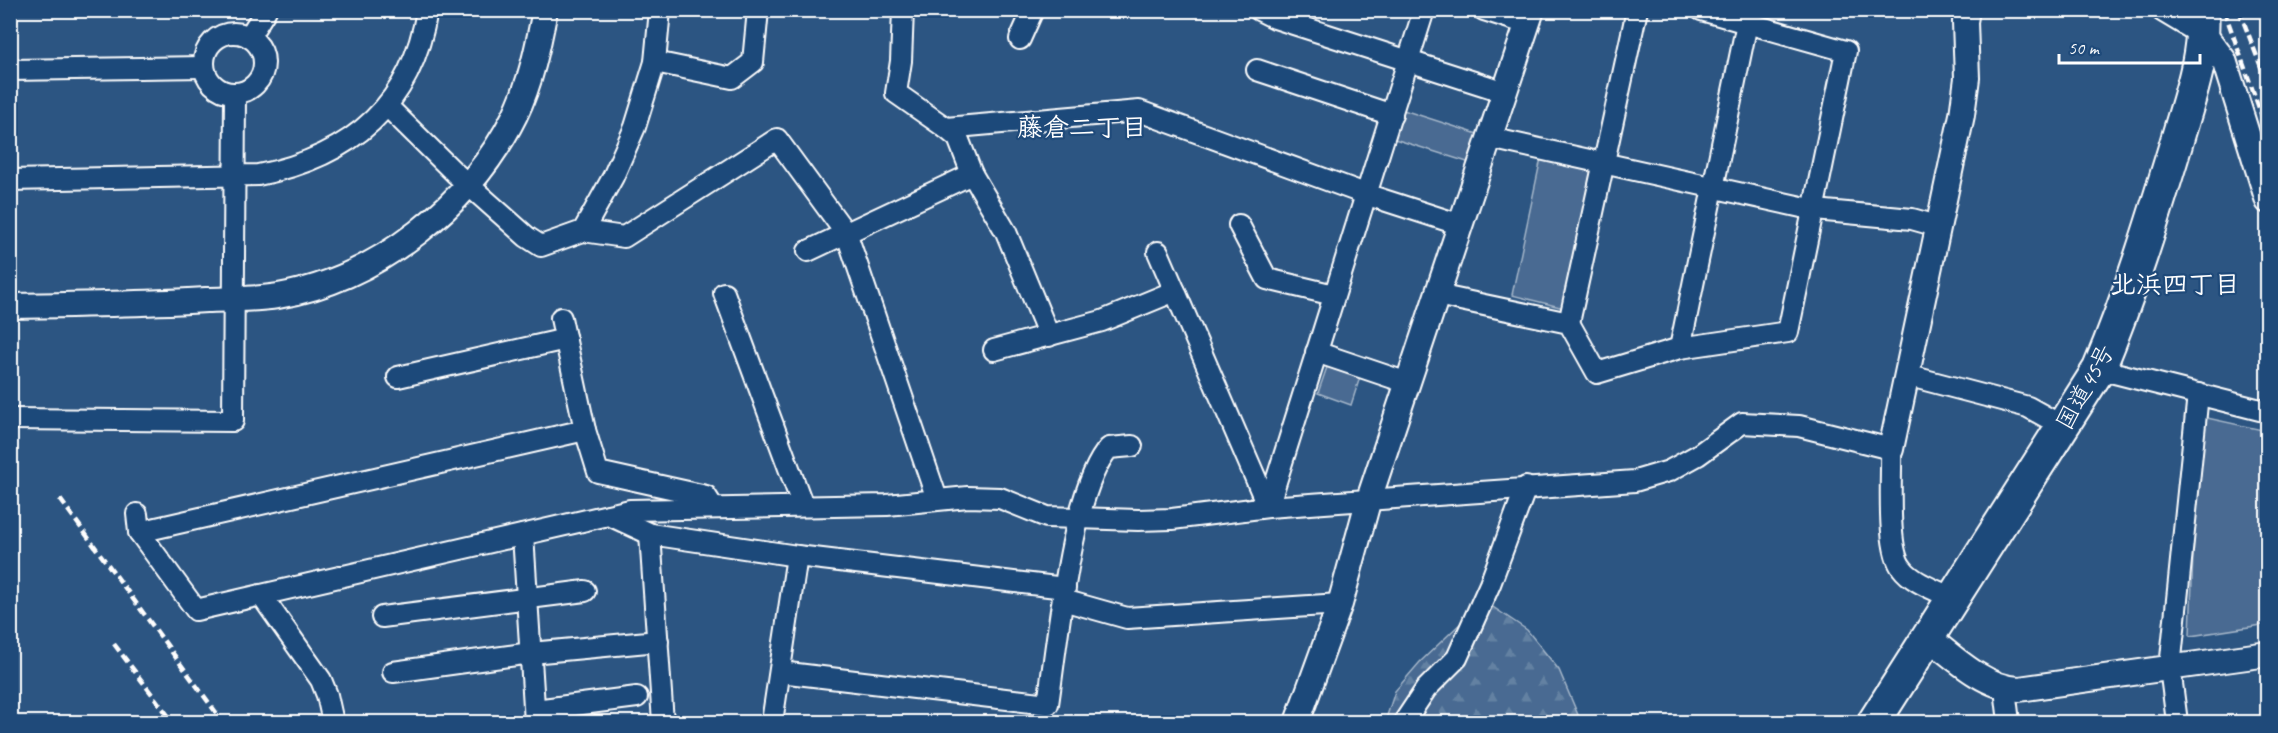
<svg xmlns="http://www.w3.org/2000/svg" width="2278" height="733" font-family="Caveat,'Klee One',sans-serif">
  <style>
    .forest { fill: url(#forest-firs); stroke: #a4b5c8; stroke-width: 1.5 }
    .park { fill: #486b92; stroke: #a4b5c8; stroke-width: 1.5 }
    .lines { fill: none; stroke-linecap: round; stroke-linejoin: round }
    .minor-casing { stroke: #fff; stroke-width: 24 }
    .tertiary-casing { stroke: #fff; stroke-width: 28 }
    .trunk-casing { stroke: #fff; stroke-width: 36 }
    .minor { stroke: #1f4a7a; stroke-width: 20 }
    .tertiary { stroke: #1f4a7a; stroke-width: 24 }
    .trunk { stroke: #1f4a7a; stroke-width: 32 }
    .rail { stroke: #fff; stroke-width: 4.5; stroke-dasharray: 9 4.5; stroke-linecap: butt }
    .labels { text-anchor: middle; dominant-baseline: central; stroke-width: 4.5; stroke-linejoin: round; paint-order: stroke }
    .street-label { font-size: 24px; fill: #fff; stroke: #1f4a7a }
    .neighbourhood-label { font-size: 26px; font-weight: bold; fill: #fff; stroke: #1f4a7a }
  </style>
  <defs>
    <pattern id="forest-firs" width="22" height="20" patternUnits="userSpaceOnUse" patternTransform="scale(1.5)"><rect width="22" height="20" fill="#486b92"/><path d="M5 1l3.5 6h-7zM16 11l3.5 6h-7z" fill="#6381a2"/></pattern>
  </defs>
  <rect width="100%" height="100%" fill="#2c5582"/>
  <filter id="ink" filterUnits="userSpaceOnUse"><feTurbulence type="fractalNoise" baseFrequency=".0167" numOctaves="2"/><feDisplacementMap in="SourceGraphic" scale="12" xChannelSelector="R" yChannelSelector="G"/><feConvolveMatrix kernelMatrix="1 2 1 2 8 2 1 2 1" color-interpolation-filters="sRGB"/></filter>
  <g filter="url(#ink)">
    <path class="forest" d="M 1484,601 L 1527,630 L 1559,670 L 1581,722 L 1385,722 L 1395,691 L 1420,662 Z"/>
    <g class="park">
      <path d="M 1394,107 L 1490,138 L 1480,166 L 1385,136 Z"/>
      <path d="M 1541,158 L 1602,172 L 1572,310 L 1512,295 Z"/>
      <path d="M 1336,364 L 1361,374 L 1351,405 L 1318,393 L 1327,367 Z"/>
      <path d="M 2198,416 L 2267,431 L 2268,624 L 2190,636 Z"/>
    </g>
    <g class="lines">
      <defs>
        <g id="minor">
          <path d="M 903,10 L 901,61 L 896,93 L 946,128 L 1139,111 L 1365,194 L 1461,225"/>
          <path d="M 1259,10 L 1275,18 L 1505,92"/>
          <path d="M 1484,10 L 1528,24"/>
          <circle cx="234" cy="63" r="30"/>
          <path d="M 249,37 L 266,10"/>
          <path d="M 1020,39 L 1033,10"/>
          <path d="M 655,62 L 732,78 L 753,62 L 758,10"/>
          <path d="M 10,70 L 204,67"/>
          <path d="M 1257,70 L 1392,115"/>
          <path d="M 388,107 L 455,173 L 527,237 L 541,246 L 583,231 L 613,177 L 635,127 L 655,62 L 660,10"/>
          <path d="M 946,128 L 958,138 L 972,174 L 1006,232 L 1049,336"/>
          <path d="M 1490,138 L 1815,210 L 1912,219 L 1937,226"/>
          <path d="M 10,180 L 258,175 C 350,157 412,106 427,10"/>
          <path d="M 1239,225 L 1267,279 L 1334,295"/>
          <path d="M 583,231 L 624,237 L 777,139 L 847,235 L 937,499"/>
          <path d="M 808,251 L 972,174"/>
          <path d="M 1158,252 L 1268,507 L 1635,481 L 1669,471 L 1698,455 L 1742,423 L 1799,426 L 1891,449 C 1892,476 1886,549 1902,568 C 1913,583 1937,590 1953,599"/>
          <path d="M 724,293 L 803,506"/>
          <path d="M 1437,295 L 1569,323 L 1597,373 L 1680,348 L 1788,332 L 1846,51 L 1701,10"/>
          <path d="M 1569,323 L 1637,10"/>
          <path d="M 1680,348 L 1747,23"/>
          <path d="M 994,350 L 1102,321 L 1175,291"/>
          <path d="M 1316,352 L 1408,383"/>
          <path d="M 2099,369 L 2268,412"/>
          <path d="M 1906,375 L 2028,407 L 2064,427"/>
          <path d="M 398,377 L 566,339"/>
          <path d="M 10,419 L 233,421 L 235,94"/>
          <path d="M 585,430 L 598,472 L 706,496 L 713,507"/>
          <path d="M 137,514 L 139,532 L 196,610 L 630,510 L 887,505 L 968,497 L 1000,498 L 1047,517 L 1138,520 L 1172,519 L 1268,507 L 1424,10"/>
          <path d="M 609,515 L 650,534 L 797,556 L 1065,588"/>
          <path d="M 139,532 L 585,430 L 561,318"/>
          <path d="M 650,534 L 663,722"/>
          <path d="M 523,535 L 535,722"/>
          <path d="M 261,595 L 321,680 L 327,695 L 333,722"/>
          <path d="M 1063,600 L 1127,618 L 1340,604"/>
          <path d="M 382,617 L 585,591"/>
          <path d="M 393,672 L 531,653 L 658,641"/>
          <path d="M 780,672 L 1048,704 C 1057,645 1071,489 1109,448 L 1132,446"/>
          <path d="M 2005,689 L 2009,722"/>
          <path d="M 535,710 L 637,697"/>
          <path d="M 772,722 L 797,556"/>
          <path d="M 1404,722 L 1426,689 L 1457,658 L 1490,584 L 1526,487"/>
          <path d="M 2177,722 L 2170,668 L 2198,394"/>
        </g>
        <g id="tertiary">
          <path d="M 2164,10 L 2204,34 L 2224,60 L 2268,201"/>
          <path d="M 10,306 C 76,305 141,304 206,300 C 229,299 255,300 278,296 C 378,279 471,204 515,115 C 531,82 538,46 545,10"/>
          <path d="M 1891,449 L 1962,115 L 1967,78 L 1965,22 L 1967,10"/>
          <path d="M 1928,637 C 1953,657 1985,688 2019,689 L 2268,654"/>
          <path d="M 1297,722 L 1340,604 L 1368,502 L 1532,10"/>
        </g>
        <path id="trunk" d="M 1874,722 L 2099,369 C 2130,295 2153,220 2176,144 C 2188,101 2206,55 2202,10"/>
      </defs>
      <use href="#minor" class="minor-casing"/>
      <use href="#tertiary" class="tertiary-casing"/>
      <use href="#trunk" class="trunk-casing"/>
      <use href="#minor" class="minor"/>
      <use href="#tertiary" class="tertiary"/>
      <use href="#trunk" class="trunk"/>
      <g class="rail">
        <path d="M 2224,10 L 2268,133"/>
        <path d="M 2239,10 L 2268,85"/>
        <path d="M 60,499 L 223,722"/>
        <path d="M 114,644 L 173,722"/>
      </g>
    </g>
  </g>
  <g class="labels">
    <g class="street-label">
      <text transform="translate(2085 387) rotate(-61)">国道45号</text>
    </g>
    <g class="neighbourhood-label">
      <text x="1082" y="127">藤倉二丁目</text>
      <text x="2175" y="284">北浜四丁目</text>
    </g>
  </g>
  <rect width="2278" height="733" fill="none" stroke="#1f4a7a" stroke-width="36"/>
  <rect x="18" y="18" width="2242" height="697" fill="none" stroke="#fff" stroke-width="2" filter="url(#ink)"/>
  <path d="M2059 54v9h141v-9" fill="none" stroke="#ffffff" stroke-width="3"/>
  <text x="2068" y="54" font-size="18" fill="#ffffff" stroke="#1f4a7a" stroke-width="4.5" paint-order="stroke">50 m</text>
</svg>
